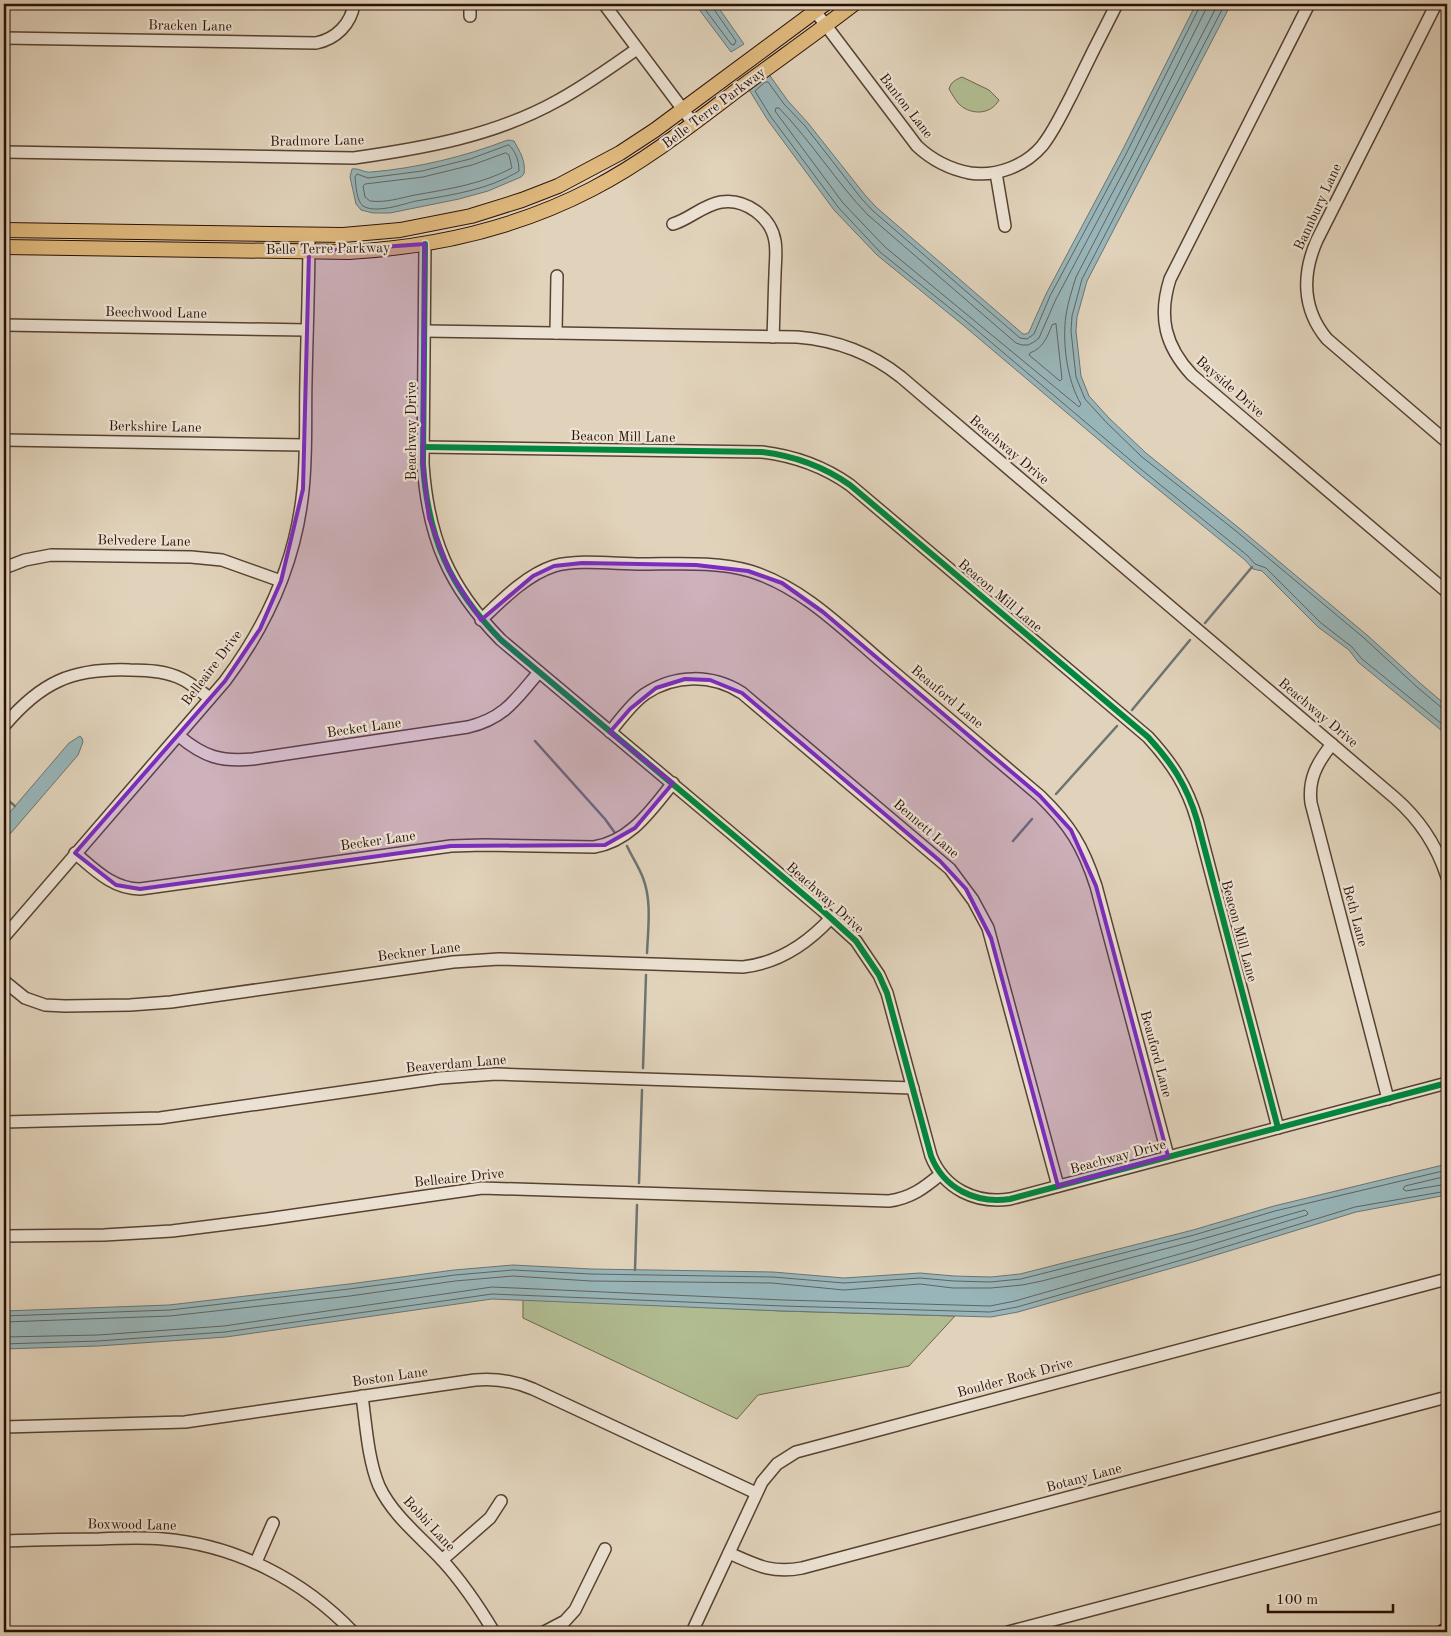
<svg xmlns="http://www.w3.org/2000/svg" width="1451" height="1636" font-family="'Old Standard TT',serif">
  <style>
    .green { fill: #b1bc91; stroke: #6e664b }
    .water { fill: #98b6ba; stroke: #6c7472 }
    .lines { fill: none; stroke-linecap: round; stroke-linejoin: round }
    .shore { stroke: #626360; stroke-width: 1 }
    .stream { stroke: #6c7472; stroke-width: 2.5 }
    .minor-casing { stroke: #584132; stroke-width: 14 }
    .major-casing { stroke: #2b1005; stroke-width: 16 }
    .highway-casing { stroke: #2b1005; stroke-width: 19 }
    .minor { stroke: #ece2d3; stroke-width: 11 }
    .major { stroke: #e0ba7e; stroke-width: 14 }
    .highway { stroke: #e0ba7e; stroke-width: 16 }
    .cycleway-casing { stroke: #ece2d3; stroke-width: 9 }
    .cycleway { stroke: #00873e; stroke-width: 6 }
    .marked { fill: #7b2cbf; fill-opacity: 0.2; stroke: #7b2cbf; stroke-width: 4; stroke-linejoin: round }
    .labels { text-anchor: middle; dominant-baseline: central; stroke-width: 4.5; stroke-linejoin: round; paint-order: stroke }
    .street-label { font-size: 14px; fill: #2b1005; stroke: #ece2d3 }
  </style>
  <rect width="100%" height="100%" fill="#e1d3bb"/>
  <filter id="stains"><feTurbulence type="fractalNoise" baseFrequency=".004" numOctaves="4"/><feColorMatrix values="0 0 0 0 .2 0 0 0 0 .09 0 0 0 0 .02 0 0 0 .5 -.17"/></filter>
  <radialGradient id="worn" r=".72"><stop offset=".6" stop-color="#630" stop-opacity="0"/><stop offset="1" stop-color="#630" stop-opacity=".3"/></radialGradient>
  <g class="green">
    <path d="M 962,77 L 989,90 L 999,100 C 990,116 969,115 958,103 C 955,99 952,94 949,89 C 951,82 955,80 962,77 Z"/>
    <path d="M 523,1299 L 783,1311 L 955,1316 L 909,1366 L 758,1395 L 737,1419 L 523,1318 Z"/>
  </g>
  <g class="water">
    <path d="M 695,4 L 716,4 L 744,44 L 731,52 Z"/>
    <path d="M 1196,4 L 1231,4 L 1087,281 L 1077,317 L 1076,331 L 1081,376 L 1089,396 L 1109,418 L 1146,453 L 1239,528 L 1367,635 L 1420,683 L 1447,706 L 1447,735 L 1358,662 L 1349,650 L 1318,627 L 1262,571 L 1253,569 L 1245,560 L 1138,473 L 963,325 L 877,255 L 834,210 L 767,119 L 748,88 L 768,73 L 788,101 L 808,123 L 865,195 L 876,207 L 1023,334 L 1026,334 L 1029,332 L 1046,294 L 1122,151 Z"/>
    <path d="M 508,140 L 514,141 C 520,152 526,161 524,174 L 521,177 L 488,191 L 459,199 L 390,213 L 373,213 L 361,210 L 356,204 L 350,177 L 352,169 C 360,168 364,173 371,172 C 418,168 463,157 508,140 Z"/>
    <path d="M 80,736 L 82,738 L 83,742 L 78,755 L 4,841 L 4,819 L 69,743 Z"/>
    <path d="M 1447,1164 L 1447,1195 L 1356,1212 L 1193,1262 L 1018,1312 L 991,1317 L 783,1311 L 492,1299 L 226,1337 L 98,1346 L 4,1349 L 4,1311 L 169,1305 L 349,1284 L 454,1270 L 513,1265 L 591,1269 L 773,1272 L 844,1278 L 920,1273 L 954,1276 L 991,1277 L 1020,1274 L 1193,1230 L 1274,1206 Z"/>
  </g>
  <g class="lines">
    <g class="shore">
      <path d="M 701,4 L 731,44 L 734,45 L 736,41 L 713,8 L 713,4"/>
      <path d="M 1200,4 L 1199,8 L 1126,154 L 1050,296 L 1034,334 L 1027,339 L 1020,338 L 872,210 L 861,198 L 805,126 L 784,104 L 768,82 L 765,82 L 755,91 L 771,117 L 838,207 L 880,252 L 966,321 L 1142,470 L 1248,556 L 1255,564 L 1266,568 L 1321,623 L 1352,647 L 1362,659 L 1447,728"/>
      <path d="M 1206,4 L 1205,11 L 1132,156 L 1056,299 L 1039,338 L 1034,342 L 1028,345 L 1022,345 L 1016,343 L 868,215 C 836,182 812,142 779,108 L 776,108 L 775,111 L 843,203 L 885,247 L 1079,407 L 1081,404 C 1067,381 1062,342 1066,315 C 1068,302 1072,290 1076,277 L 1218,4"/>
      <path d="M 1225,4 L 1082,279 L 1072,316 L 1071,331 L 1076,377 L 1085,399 L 1106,422 L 1142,457 L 1236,531 L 1364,638 L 1417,687 L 1442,708 L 1447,709"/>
      <path d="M 509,145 C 516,152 519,161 519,171 C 488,190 451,195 416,201 C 403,204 376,214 363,206 C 356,200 356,185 355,177 L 357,174 L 368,178 L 422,171 L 470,159 Z"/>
      <path d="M 506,153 L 509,155 L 512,168 C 482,184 449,189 415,195 C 400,198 386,203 370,201 L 365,197 L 363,186 L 365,184 L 423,177 L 472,165 Z"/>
      <path d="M 1056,324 L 1062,379 L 1060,381 L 1029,355 L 1030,353 C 1043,348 1047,338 1052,325 Z"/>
      <path d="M 1447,1176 L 1405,1186 L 1403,1189 L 1406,1191 L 1447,1184"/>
      <path d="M 4,1316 L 170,1310 L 349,1289 L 455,1275 L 513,1270 L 591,1274 L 773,1277 L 844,1283 L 920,1278 L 954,1281 L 990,1282 L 1021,1279 L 1194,1235 L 1275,1211 L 1447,1170"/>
      <path d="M 4,1322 L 170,1316 L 350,1296 L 455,1281 L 513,1276 L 591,1281 L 772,1283 L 844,1290 L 920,1284 L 953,1288 L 991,1288 L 1022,1285 L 1042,1281 L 1195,1241 L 1305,1210 L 1308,1213 L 1307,1215 L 1190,1251 L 1015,1301 L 990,1306 L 783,1300 L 492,1287 L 224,1326 L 98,1335 L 4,1337"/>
      <path d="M 4,1344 L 98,1341 L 225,1332 L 492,1294 L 783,1306 L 990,1312 L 1017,1307 L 1192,1257 L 1355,1207 L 1447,1191"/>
    </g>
    <g class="stream">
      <path d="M 1205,623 L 1252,567"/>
      <path d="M 1132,710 L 1190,640"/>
      <path d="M 535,741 L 605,819 L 615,833"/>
      <path d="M 1056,794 L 1117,726"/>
      <path d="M 4,797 L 15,806"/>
      <path d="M 1013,841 L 1032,819"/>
      <path d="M 627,846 C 632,857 639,867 643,878 C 652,901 648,929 647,953"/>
      <path d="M 643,1068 L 646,975"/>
      <path d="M 639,1183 L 642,1090"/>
      <path d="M 635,1270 L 637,1205"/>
    </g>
    <defs>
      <g id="minor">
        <path d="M 604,4 L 693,123"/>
        <path d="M 1309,4 L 1170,279 C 1158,317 1165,346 1192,375 L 1447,592"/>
        <path d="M 1436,4 L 1317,240 C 1302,274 1302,309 1327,339 L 1447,442"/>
        <path d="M 815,11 L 917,146 C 933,161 949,169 970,173 C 996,177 1025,166 1042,146 C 1054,131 1062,113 1071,96 C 1086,65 1101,35 1117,4"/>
        <path d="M 470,16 L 470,4"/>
        <path d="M 4,38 L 316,43 C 336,39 351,24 354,4"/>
        <path d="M 4,152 L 354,158 C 424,148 494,136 557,101 C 585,86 611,67 637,49"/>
        <path d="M 996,173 L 1005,226"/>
        <path d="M 673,224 C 690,219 703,205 721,202 C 745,198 771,217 775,241 C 777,252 775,264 775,275 C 774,296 774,316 773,337"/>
        <path d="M 425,244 L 423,464 C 428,538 449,587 501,640 L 731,833 L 823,911 L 856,941 L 879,975 L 887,993 L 931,1156 C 944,1189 976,1204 1010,1199 L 1447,1083"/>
        <path d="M 4,325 L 307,330"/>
        <path d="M 425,331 L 797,337 C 835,340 871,353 901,377 L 1395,798 C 1419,819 1437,846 1447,877"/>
        <path d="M 556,333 L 557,276"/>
        <path d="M 4,440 L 305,445"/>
        <path d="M 423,447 L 762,452 C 795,456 823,466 850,485 L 1148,737 C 1172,763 1187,786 1197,820 L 1278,1128"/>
        <path d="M 4,568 L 25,560 L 51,555 L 191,557 L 222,560 L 281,581"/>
        <path d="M 481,620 C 502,600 526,575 554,566 C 578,559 615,564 641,564 C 675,564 717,561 750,571 C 805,588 846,632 889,668 C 939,711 990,753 1040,796 C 1070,825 1083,846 1096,886 L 1168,1156"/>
        <path d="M 4,726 C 41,682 72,668 130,670 C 148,670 166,671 182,679 C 192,684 201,692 210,698"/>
        <path d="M 610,732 C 621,719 631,704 645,694 C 675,674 712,674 742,693 L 950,869 L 973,900 L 988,928 L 1058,1186"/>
        <path d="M 179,736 C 204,757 221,762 253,759 L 468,727 C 505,718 516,699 539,672"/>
        <path d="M 1332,744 C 1317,763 1308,779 1311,803 L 1388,1099"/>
        <path d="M 75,853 C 95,870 113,889 140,889 L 451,846 L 484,845 L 594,847 C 631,841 651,810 673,783"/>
        <path d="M 4,937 L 225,681 C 267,625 296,560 303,490 C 307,453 305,416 306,380 C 307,331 309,283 309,235"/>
        <path d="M 4,981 L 25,998 L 45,1005 L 65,1006 L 130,1005 L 171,1002 L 453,962 L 499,959 L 743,967 C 779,963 807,944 831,918"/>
        <path d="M 4,1122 L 160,1118 L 440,1078 L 496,1074 L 913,1088"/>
        <path d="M 4,1236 L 104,1235 L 172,1231 L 267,1219 L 482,1188 L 889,1201 C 911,1198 924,1188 941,1174"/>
        <path d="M 362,1396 C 366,1425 368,1460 379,1486 C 393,1516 421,1537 443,1561 C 463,1583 479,1607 494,1632"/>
        <path d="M 4,1427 L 185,1422 L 475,1380 C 496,1378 514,1381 533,1389 L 756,1493"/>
        <path d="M 4,1541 C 35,1540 67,1539 99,1539 C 120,1538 142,1537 163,1539 C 236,1545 303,1580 353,1632"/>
        <path d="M 729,1553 C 756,1565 772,1574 802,1568 L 1447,1397"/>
        <path d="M 442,1560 L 490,1518 L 501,1501"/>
        <path d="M 256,1562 L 273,1523"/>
        <path d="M 544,1632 L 565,1621 L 575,1610 L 605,1549"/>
        <path d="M 692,1632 L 762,1482 L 777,1464 L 796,1452 L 1447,1279"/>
        <path d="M 1008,1632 L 1447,1516"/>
      </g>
      <g id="major">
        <path d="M 4,230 L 343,235 L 400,230 L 471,216 L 522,200 L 558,186 L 620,153 L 655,130 L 825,4"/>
        <path d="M 4,247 L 349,252 C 433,247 517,228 592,189 C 644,162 690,126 736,91 C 775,62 815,34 854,4"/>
      </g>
      <path id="highway" d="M 1445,1632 L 1447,1632"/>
    </defs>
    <use href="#minor" class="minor-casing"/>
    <use href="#major" class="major-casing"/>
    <use href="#highway" class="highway-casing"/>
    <use href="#minor" class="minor"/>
    <use href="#major" class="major"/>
    <use href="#highway" class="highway"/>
    <defs>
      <g id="cycleway">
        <path d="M 425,244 L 423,464 C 428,538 449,587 501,640 L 731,833 L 823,911 L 856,941 L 879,975 L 887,993 L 931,1156 C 944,1189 976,1204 1010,1199 L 1447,1083"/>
        <path d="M 423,447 L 762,452 C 795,456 823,466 850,485 L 1148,737 C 1172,763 1187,786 1197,820 L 1278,1128"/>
      </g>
    </defs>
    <use href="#cycleway" class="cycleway-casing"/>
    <use href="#cycleway" class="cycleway"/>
  </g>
  <path class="marked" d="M 425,244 L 423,464 L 429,518 L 450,572 L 481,620 L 533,576 L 554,566 L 582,563 L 696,565 L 748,571 L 782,583 L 823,612 L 1040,796 L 1071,830 L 1096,886 L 1168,1156 L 1058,1186 L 991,938 L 966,889 L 940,861 L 742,693 L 710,680 L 685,679 L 656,688 L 630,709 L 610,732 L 673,783 L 635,828 L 605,845 L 451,846 L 140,889 L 116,885 L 75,853 L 225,681 L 260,629 L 281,581 L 303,489 L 309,252 Z"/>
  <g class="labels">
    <g class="street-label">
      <text transform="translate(190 26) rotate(1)">Bracken Lane</text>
      <text transform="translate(906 106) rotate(52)">Banton Lane</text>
      <text transform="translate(714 108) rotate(-37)">Belle Terre Parkway</text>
      <text transform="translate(317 141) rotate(-1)">Bradmore Lane</text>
      <text transform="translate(1318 207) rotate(-65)">Bannbury Lane</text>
      <text transform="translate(328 249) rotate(-1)">Belle Terre Parkway</text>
      <text transform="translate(156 313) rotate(1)">Beechwood Lane</text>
      <text transform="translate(1230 387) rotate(41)">Bayside Drive</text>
      <text transform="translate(155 427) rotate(1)">Berkshire Lane</text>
      <text transform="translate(412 431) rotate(-90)">Beachway Drive</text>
      <text transform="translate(623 437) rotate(1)">Beacon Mill Lane</text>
      <text transform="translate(1009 450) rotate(40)">Beachway Drive</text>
      <text transform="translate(144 541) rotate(1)">Belvedere Lane</text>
      <text transform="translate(1000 596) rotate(40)">Beacon Mill Lane</text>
      <text transform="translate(212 668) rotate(-53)">Belleaire Drive</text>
      <text transform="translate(947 697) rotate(40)">Beauford Lane</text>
      <text transform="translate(1318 713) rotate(40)">Beachway Drive</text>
      <text transform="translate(364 728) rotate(-8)">Becket Lane</text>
      <text transform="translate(926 829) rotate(41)">Bennett Lane</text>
      <text transform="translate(378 841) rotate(-8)">Becker Lane</text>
      <text transform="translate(825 898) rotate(42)">Beachway Drive</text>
      <text transform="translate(1355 916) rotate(75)">Beth Lane</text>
      <text transform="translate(1239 931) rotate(75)">Beacon Mill Lane</text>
      <text transform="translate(419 952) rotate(-7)">Beckner Lane</text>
      <text transform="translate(1156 1054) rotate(75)">Beauford Lane</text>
      <text transform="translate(456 1064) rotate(-5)">Beaverdam Lane</text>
      <text transform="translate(1118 1157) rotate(-15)">Beachway Drive</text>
      <text transform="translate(459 1178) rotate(-6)">Belleaire Drive</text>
      <text transform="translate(390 1377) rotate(-8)">Boston Lane</text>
      <text transform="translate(1015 1378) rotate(-15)">Boulder Rock Drive</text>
      <text transform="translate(1084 1478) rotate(-15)">Botany Lane</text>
      <text transform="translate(429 1524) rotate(47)">Bobbi Lane</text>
      <text transform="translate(132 1525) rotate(1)">Boxwood Lane</text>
    </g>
  </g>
  <rect width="1451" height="1636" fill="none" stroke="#e1d3bb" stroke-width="20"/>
  <rect x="5" y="5" width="1441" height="1626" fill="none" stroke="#2b1005" stroke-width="2.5"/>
  <rect x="10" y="10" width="1431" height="1616" fill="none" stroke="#2b1005"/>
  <path d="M1268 1604v8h125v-8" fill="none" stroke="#2b1005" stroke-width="2.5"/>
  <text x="1276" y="1604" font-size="15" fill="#2b1005" stroke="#ece2d3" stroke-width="4" paint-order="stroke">100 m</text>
  <rect width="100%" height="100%" filter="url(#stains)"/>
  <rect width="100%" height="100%" fill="url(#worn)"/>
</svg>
